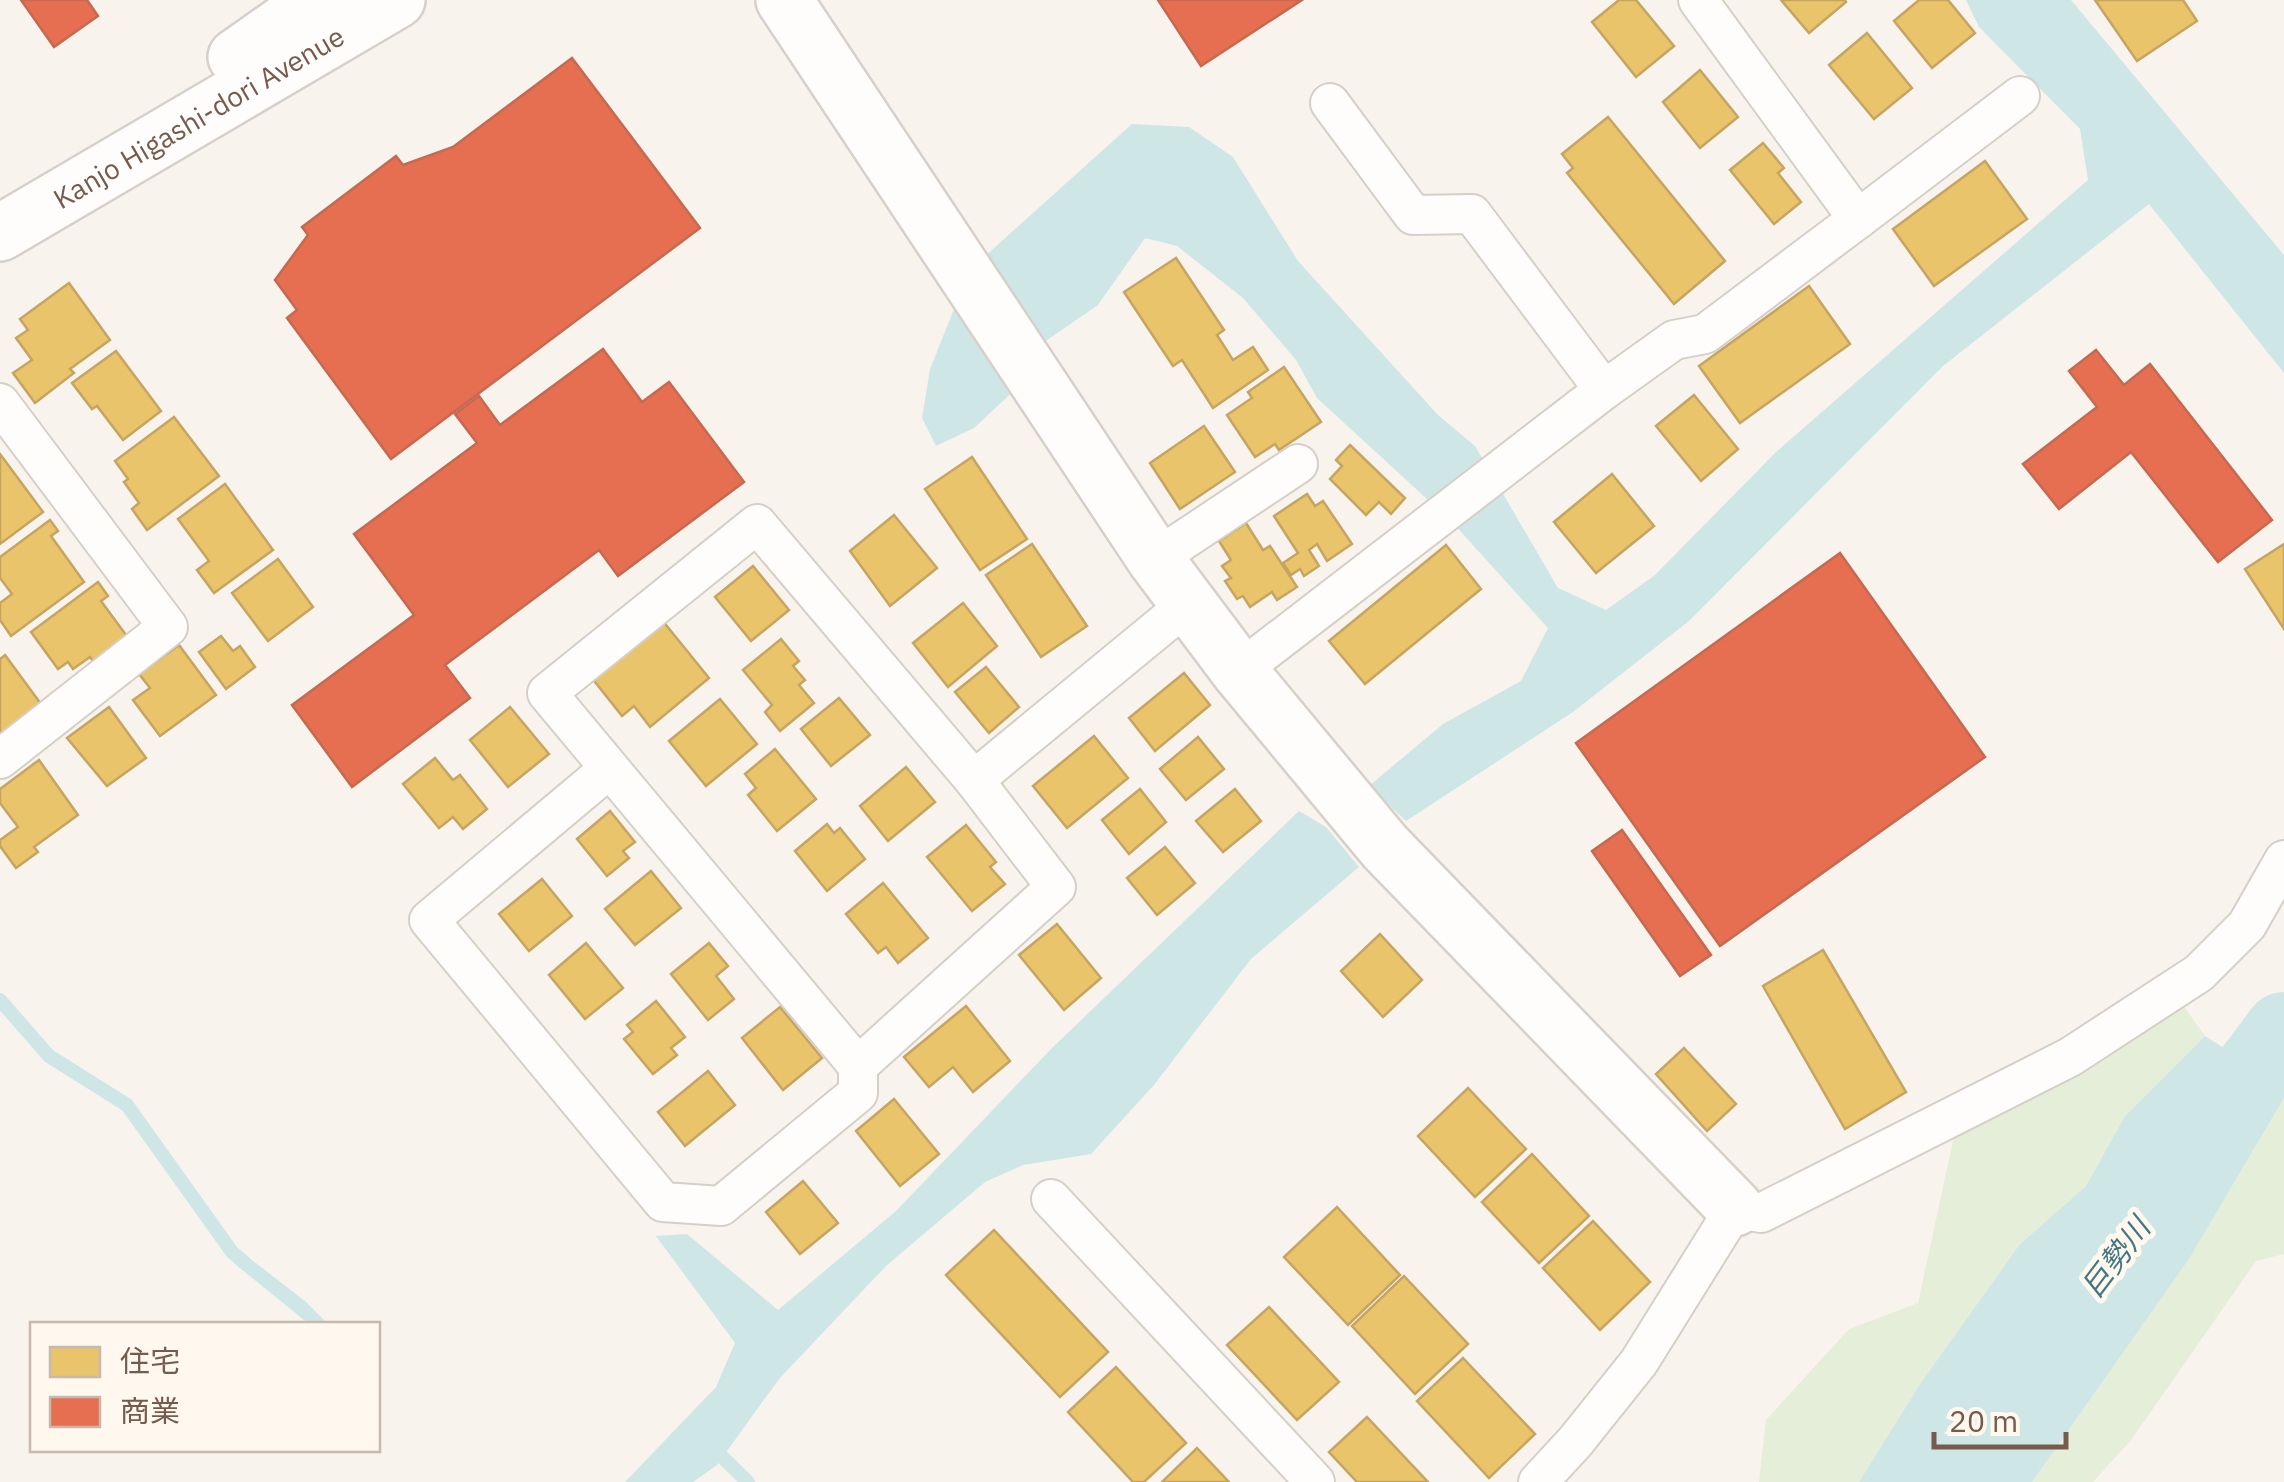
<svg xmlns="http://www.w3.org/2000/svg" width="2284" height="1482" font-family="'IBM Plex Sans','Noto Sans JP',sans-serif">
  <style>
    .green { fill: #e5eed8 }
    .water { fill: #cfe6e7 }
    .homes { fill: #e9c46a; stroke: #c6a461; stroke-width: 2.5 }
    .shops { fill: #e76f51; stroke: #c56950; stroke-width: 2.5 }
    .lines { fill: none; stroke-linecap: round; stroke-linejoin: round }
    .stream { stroke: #cfe6e7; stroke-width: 14 }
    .river { stroke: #cfe6e7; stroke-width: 80 }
    .street-casing { stroke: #d5cfc8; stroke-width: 42 }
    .secondary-casing { stroke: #d7d0ca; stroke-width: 60 }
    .street { stroke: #fefdfc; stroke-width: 38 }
    .secondary { stroke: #fefdfc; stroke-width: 55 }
    .labels { text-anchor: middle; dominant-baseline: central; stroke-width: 10; stroke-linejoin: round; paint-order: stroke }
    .street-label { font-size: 28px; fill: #765b4d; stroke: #fef8ef }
    .water-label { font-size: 30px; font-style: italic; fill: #447881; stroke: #fef8ef }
  </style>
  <rect width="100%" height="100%" fill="#f8f3ed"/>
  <g class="green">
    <path d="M 2182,1004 L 2205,1036 L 2125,1116 L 2086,1186 L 2020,1244 L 1920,1384 L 1859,1482 L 1759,1482 L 1766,1420 L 1849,1329 L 1918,1303 L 1955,1132 Z"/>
    <path d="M 2284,1098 L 2284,1254 L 2256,1261 L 2131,1440 L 2093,1482 L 2032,1482 L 2189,1259 Z"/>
  </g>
  <g class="water">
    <path d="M 1966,0 L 2071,0 L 2284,255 L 2284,373 L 2149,204 L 1943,366 L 1689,621 L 1573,712 L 1406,821 L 1369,786 L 1443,724 L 1521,681 L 1548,628 L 1452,522 L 1317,398 L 1296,360 L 1243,298 L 1177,246 L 1145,238 L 1098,305 L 1040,345 L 1019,386 L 974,428 L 936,446 L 922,418 L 930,369 L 956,304 L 984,257 L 1132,124 L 1189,127 L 1233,157 L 1298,261 L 1438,415 L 1475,446 L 1558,588 L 1606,610 L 1655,575 L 1776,452 L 2088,180 L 2080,129 L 1979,27 Z"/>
    <path d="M 1299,811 L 1326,827 L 1359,867 L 1251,959 L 1154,1085 L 1091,1154 L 1023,1165 L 985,1182 L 886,1266 L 779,1379 L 717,1465 L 693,1482 L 625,1482 L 716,1387 L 735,1343 L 656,1236 L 687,1234 L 778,1310 L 896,1211 L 1052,1048 Z"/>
    <path d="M 2205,1036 L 2284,1086 L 2284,1098 L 2189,1259 L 2032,1482 L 1859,1482 L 1920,1384 L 2020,1244 L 2086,1186 L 2125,1116 Z"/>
    <path d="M 239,1250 L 305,1301 L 328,1324 L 309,1324 L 235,1264 L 227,1254 Z"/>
  </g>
  <g class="homes">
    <path d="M 1619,0 L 1636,0 L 1674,46 L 1636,77 L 1592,22 Z"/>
    <path d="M 1781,0 L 1845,0 L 1846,2 L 1809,33 Z"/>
    <path d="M 1919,0 L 1948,0 L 1975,33 L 1932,68 L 1894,21 Z"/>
    <path d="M 2095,0 L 2183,0 L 2197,21 L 2137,61 Z"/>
    <path d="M 1867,33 L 1912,88 L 1874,119 L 1829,65 Z"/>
    <path d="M 1700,70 L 1738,117 L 1700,148 L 1663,102 Z"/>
    <path d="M 1608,117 L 1725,261 L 1674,304 L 1567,173 L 1573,168 L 1562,154 Z"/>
    <path d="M 1763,143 L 1784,168 L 1778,173 L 1801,202 L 1774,224 L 1730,170 Z"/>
    <path d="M 1985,161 L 2027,219 L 1934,286 L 1893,229 Z"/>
    <path d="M 1176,258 L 1224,330 L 1217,335 L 1233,360 L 1253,347 L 1268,370 L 1213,408 L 1182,360 L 1173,366 L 1124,292 Z"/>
    <path d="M 69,283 L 110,340 L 70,369 L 74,373 L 35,403 L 13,373 L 32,360 L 16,338 L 28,330 L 20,319 Z"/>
    <path d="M 1809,286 L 1850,344 L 1740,423 L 1699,366 Z"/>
    <path d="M 116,351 L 161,411 L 123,440 L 97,406 L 92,409 L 72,383 Z"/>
    <path d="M 1284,367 L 1321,422 L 1279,450 L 1275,444 L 1255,457 L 1227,415 L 1252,398 L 1248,392 Z"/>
    <path d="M 1694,395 L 1738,449 L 1701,481 L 1656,426 Z"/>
    <path d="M 174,417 L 219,476 L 147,530 L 132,509 L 139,503 L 124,482 L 128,479 L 115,461 Z"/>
    <path d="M 1204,426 L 1235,472 L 1180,509 L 1150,463 Z"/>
    <path d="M 1350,445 L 1405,498 L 1391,514 L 1379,502 L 1366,515 L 1330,479 L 1342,466 L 1336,460 Z"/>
    <path d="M 0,454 L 43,512 L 0,544 Z"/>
    <path d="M 972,457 L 1027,539 L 980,570 L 925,489 Z"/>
    <path d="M 1612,474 L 1654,526 L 1596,573 L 1554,522 Z"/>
    <path d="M 225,484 L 273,550 L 214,593 L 197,570 L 209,561 L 178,519 Z"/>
    <path d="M 1307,494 L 1315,506 L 1323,501 L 1352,544 L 1327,561 L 1317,544 L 1309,550 L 1319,566 L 1304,576 L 1300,569 L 1291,575 L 1283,563 L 1298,553 L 1274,516 Z"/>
    <path d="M 894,515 L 937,568 L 890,606 L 850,551 Z"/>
    <path d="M 50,520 L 58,531 L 51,536 L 84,582 L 11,636 L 0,620 L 0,603 L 12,594 L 0,578 L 0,557 Z"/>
    <path d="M 1246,523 L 1263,550 L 1270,546 L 1297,587 L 1277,600 L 1272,592 L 1250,607 L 1243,596 L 1237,599 L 1225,581 L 1231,578 L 1222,566 L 1231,560 L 1219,541 Z"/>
    <path d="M 1032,544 L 1087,626 L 1041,657 L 986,575 Z"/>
    <path d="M 2284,544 L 2284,629 L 2245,569 Z"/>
    <path d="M 1446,545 L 1481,589 L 1365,684 L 1329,641 Z"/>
    <path d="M 278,559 L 313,607 L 268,641 L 232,593 Z"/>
    <path d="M 753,566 L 789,610 L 751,641 L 715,597 Z"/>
    <path d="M 98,582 L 108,596 L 101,601 L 129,639 L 95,664 L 90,657 L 73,669 L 68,662 L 58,669 L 31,632 Z"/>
    <path d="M 963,603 L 997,646 L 948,687 L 913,643 Z"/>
    <path d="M 662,620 L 709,678 L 650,727 L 634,706 L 622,716 L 591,677 Z"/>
    <path d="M 221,636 L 233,651 L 240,646 L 255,667 L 226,689 L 199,652 Z"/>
    <path d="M 781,639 L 799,661 L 793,666 L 805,680 L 799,685 L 814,703 L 780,731 L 765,712 L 772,705 L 743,670 Z"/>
    <path d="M 179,645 L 216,695 L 160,736 L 133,700 L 150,688 L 139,674 Z"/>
    <path d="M 5,655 L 41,704 L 0,734 L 0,659 Z"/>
    <path d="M 986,667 L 1019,707 L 989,733 L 955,692 Z"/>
    <path d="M 1184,673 L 1210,705 L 1155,751 L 1129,718 Z"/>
    <path d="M 839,698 L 870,735 L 831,766 L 801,729 Z"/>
    <path d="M 720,699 L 757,744 L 706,786 L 669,741 Z"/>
    <path d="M 109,707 L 146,758 L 107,786 L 67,738 Z"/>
    <path d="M 510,707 L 549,754 L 508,787 L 470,740 Z"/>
    <path d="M 1094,736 L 1128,778 L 1067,828 L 1033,786 Z"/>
    <path d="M 1198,737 L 1224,769 L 1186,800 L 1160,769 Z"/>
    <path d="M 775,749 L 816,799 L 777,831 L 748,795 L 756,788 L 745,774 Z"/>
    <path d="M 435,758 L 453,780 L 460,775 L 487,809 L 463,829 L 453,817 L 439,828 L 403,784 Z"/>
    <path d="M 39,760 L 78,815 L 34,847 L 38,852 L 16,868 L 0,846 L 0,840 L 18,827 L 0,803 L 0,789 Z"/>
    <path d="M 906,767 L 935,802 L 888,841 L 860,806 Z"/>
    <path d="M 1140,789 L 1166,822 L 1129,854 L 1102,820 Z"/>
    <path d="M 1235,789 L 1261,821 L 1223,852 L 1196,821 Z"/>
    <path d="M 610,811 L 635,842 L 623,851 L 629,858 L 607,876 L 577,839 Z"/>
    <path d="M 827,824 L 834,833 L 840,828 L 865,859 L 827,891 L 795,851 Z"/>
    <path d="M 966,825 L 996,862 L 990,867 L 1005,884 L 972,911 L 927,857 Z"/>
    <path d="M 1165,847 L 1195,883 L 1157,915 L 1127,878 Z"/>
    <path d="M 651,871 L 681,908 L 635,945 L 605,909 Z"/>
    <path d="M 542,879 L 572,916 L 529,951 L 499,914 Z"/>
    <path d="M 883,883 L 928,938 L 898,963 L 886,947 L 878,953 L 846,914 Z"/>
    <path d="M 1057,924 L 1101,978 L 1064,1010 L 1019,955 Z"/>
    <path d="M 1380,934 L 1422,980 L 1383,1017 L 1341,971 Z"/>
    <path d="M 586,943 L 623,988 L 585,1019 L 549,975 Z"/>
    <path d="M 709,943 L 728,966 L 716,976 L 734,999 L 708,1020 L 671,974 Z"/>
    <path d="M 1823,950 L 1906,1092 L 1845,1129 L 1763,986 Z"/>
    <path d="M 656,1001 L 685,1037 L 671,1048 L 677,1055 L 653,1074 L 624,1039 L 633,1032 L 627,1025 Z"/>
    <path d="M 966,1006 L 1010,1061 L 973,1092 L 953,1067 L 929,1087 L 904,1057 Z"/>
    <path d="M 780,1007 L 822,1058 L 783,1090 L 742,1038 Z"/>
    <path d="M 1684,1048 L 1736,1104 L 1707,1131 L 1656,1074 Z"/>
    <path d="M 708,1071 L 735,1105 L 685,1146 L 658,1112 Z"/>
    <path d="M 1468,1088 L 1526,1149 L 1475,1197 L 1418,1136 Z"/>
    <path d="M 894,1099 L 939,1154 L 900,1186 L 856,1131 Z"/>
    <path d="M 1532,1154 L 1589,1216 L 1539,1263 L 1482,1202 Z"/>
    <path d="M 803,1181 L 838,1223 L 800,1254 L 766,1212 Z"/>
    <path d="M 1337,1207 L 1400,1275 L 1348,1325 L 1284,1257 Z"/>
    <path d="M 1593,1221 L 1650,1282 L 1600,1330 L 1543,1268 Z"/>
    <path d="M 994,1230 L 1108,1352 L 1060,1397 L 946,1275 Z"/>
    <path d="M 1404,1276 L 1468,1344 L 1415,1394 L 1352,1326 Z"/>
    <path d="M 1269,1307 L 1339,1382 L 1297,1420 L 1227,1345 Z"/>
    <path d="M 1463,1358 L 1535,1434 L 1489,1478 L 1417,1401 Z"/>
    <path d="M 1116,1367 L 1186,1443 L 1144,1482 L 1133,1482 L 1068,1412 Z"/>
    <path d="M 1367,1417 L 1428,1482 L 1357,1482 L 1329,1452 Z"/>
    <path d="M 1197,1448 L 1229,1482 L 1162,1482 Z"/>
  </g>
  <g class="shops">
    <path d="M 21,0 L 87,0 L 98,16 L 54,47 Z"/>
    <path d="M 1158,0 L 1302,0 L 1201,66 Z"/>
    <path d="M 572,58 L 700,228 L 391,459 L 287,318 L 297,310 L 275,280 L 308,235 L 302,227 L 396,156 L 403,165 L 453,147 Z"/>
    <path d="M 603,349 L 642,402 L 669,382 L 744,482 L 618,576 L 599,550 L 445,665 L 470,698 L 352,787 L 292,705 L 414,615 L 354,534 L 477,443 L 455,414 L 479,396 L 500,425 Z"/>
    <path d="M 2096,350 L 2124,385 L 2150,364 L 2272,520 L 2218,562 L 2131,452 L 2059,509 L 2023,464 L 2097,407 L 2069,371 Z"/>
    <path d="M 1840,553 L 1985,757 L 1720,946 L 1576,743 Z"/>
    <path d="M 1622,830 L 1711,955 L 1680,976 L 1592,851 Z"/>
  </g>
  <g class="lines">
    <g class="stream">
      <path d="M 0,1000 L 49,1056 L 127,1105 L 232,1252 L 245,1263"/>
      <path d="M 709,1444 L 748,1482"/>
    </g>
    <path class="river" d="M 2190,1157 L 2284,1032"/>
    <defs>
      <g id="street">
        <path d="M 1330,103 L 1413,215 L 1472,214 L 1604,390"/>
        <path d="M 1858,219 L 2020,96"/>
        <path d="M 0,403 L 168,627 L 0,759"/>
        <path d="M 1155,559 L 1298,464"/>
        <path d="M 1239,671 L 1604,390 L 1674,340 L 1705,334 L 1858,219 L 1698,0"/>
        <path d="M 609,769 L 429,920 L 663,1202 L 721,1206 L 858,1093 L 858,1066 L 1056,887 L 974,780 L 1189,603"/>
        <path d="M 858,1066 L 547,693 L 757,524 L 974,780"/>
        <path d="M 1051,1199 L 1315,1482"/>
        <path d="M 1538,1482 L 1575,1442 L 1639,1362 L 1735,1208 L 1761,1213 L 2070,1057 L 2199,973 L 2247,925 L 2284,860"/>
      </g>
      <g id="secondary">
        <path d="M 784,0 L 1155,559 L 1239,671 L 1385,847 L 1735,1208"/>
        <path d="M 236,57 L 317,0"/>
        <path id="s1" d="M 0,233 L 397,0"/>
      </g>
    </defs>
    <use href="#street" class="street-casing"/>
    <use href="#secondary" class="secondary-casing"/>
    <use href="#street" class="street"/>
    <use href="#secondary" class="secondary"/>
  </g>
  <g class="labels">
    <g class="street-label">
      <text stroke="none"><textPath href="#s1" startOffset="230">Kanjo Higashi-dori Avenue</textPath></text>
    </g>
    <g class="water-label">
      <text transform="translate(2115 1257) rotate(-53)">巨勢川</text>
    </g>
  </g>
  <rect x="30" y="1322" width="350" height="130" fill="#fef8ef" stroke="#c8b9ae" stroke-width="2.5"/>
  <rect x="50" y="1347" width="50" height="30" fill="#e9c46a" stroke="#c8b9ae" stroke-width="2.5"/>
  <text x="120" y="1372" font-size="30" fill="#765b4d">住宅</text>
  <rect x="50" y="1397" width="50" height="30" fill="#e76f51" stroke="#c8b9ae" stroke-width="2.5"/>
  <text x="120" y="1422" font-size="30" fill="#765b4d">商業</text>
  <path d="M1934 1432v15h132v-15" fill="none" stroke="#765b4d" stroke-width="5"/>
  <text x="1949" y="1432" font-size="30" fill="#765b4d" stroke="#fef8ef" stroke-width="8" paint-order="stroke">20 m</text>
</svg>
